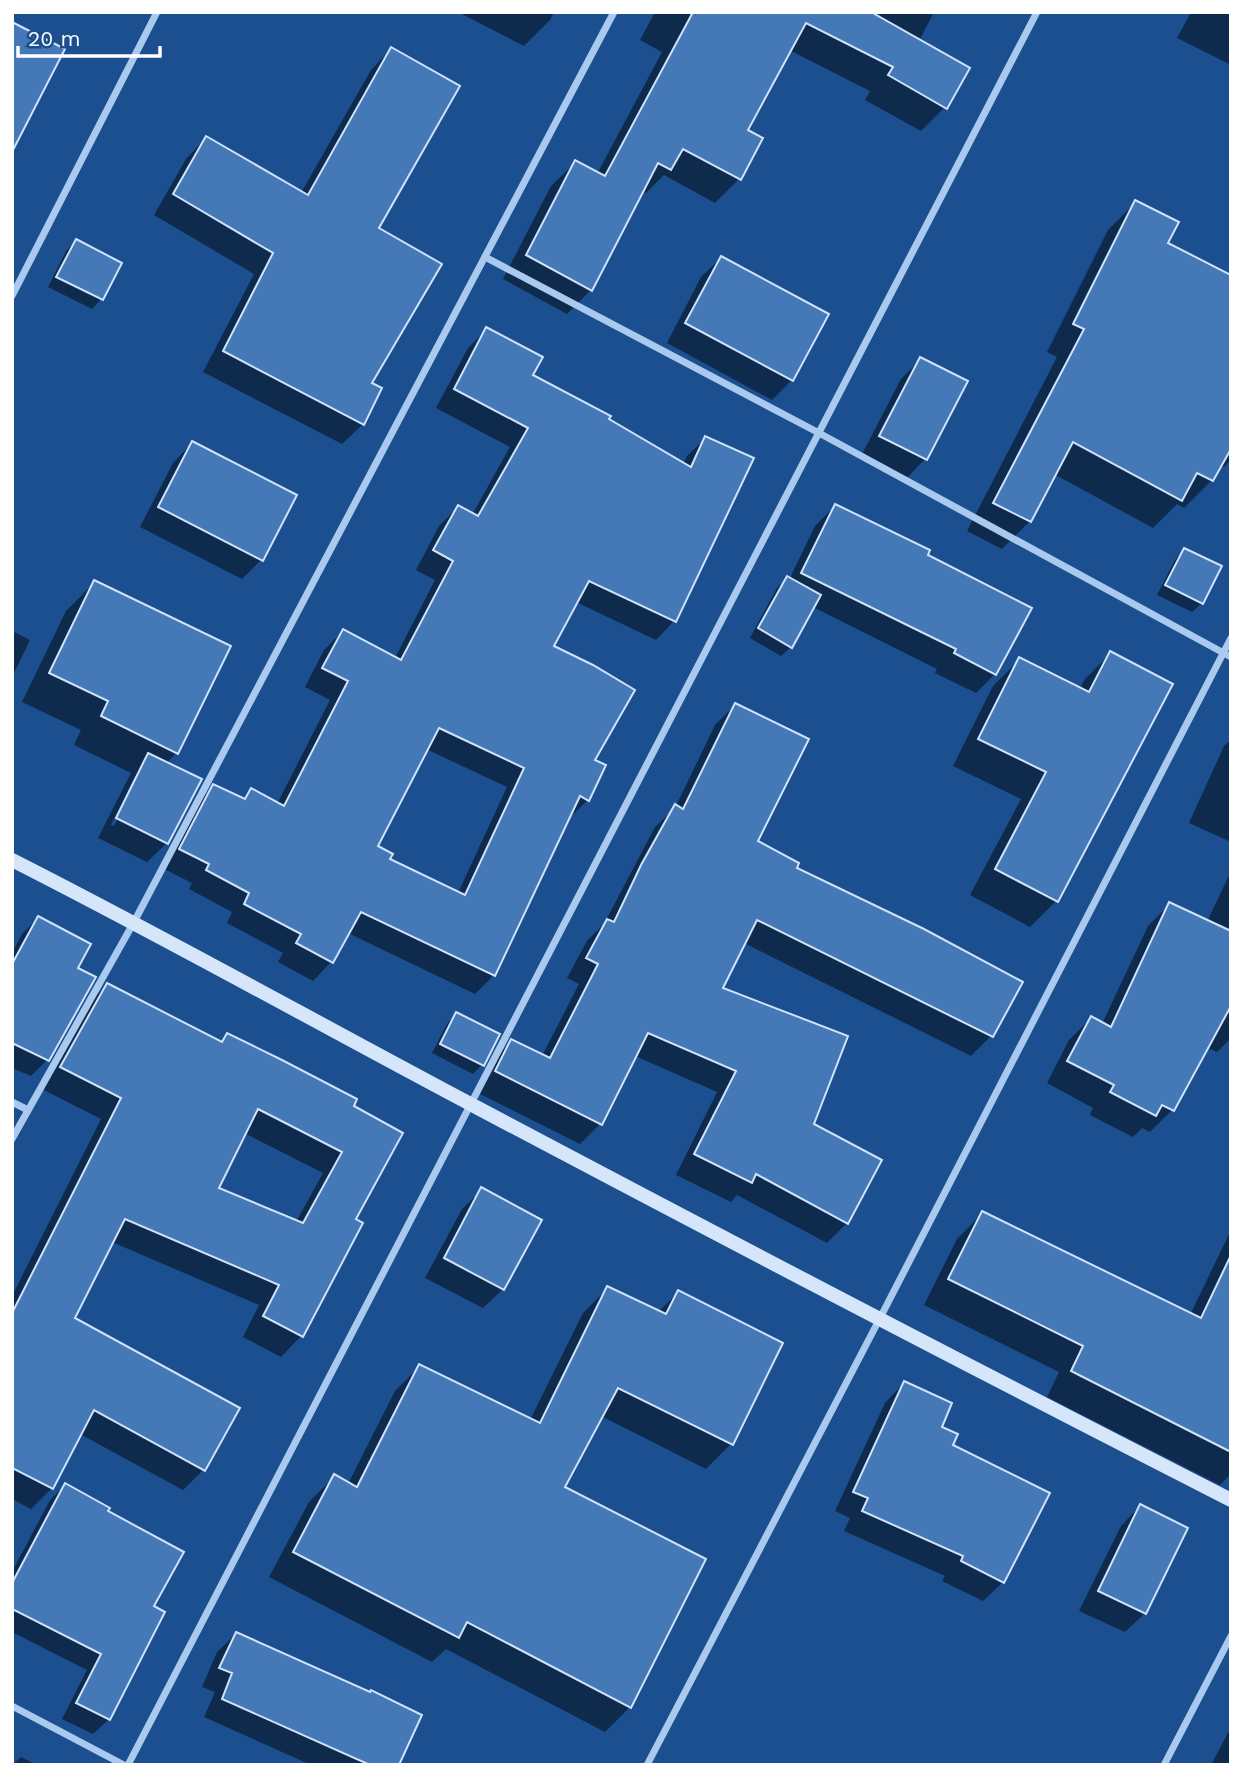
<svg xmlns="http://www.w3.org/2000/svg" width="1243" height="1777" font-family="'Work Sans',sans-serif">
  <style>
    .shadow { fill: #0007; fill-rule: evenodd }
    .building { fill: #4478b7; stroke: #cfe3fa; stroke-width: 2; fill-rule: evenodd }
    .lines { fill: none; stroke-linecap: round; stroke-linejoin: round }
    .street { stroke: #a9c9ee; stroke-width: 7 }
    .secondary { stroke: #d6e6fa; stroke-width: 14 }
  </style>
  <rect width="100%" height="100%" fill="#1b4f8f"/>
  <g class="shadow">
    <path d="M 458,12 L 554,12 L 550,20 L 524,46 Z"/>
    <path d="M 655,12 L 934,12 L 919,41 L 945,107 L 921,131 L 865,100 L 870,91 L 789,50 L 746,130 L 761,138 L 739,179 L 715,203 L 664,175 L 646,193 L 642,190 L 591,290 L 567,314 L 503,279 L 551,186 L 575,163 L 597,174 L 662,52 L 640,40 Z"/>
    <path d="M 1191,12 L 1231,12 L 1231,65 L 1177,38 Z"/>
    <path d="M 391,49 L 377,229 L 369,383 L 363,424 L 342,444 L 203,372 L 254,274 L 154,215 L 186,159 L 206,138 L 301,193 L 371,70 Z"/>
    <path d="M 1136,202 L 1166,244 L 1231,276 L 1231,460 L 1224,467 L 1220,465 L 1212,480 L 1184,508 L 1177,504 L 1153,528 L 1054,474 L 1030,521 L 1002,549 L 967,531 L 1057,357 L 1047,352 L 1108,230 Z"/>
    <path d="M 76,241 L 119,263 L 101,299 L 92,309 L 48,287 L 66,251 Z"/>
    <path d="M 721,258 L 827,314 L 792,380 L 772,400 L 667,343 L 701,277 Z"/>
    <path d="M 487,329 L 531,376 L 683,465 L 687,456 L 706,438 L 674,621 L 656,640 L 576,602 L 552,647 L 593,761 L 588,800 L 569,818 L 494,975 L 475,994 L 348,933 L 331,962 L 313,981 L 278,962 L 283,953 L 227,923 L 232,912 L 189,889 L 192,883 L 162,868 L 195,805 L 214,787 L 242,800 L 251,790 L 277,804 L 330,700 L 305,687 L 324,650 L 343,631 L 395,658 L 435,580 L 416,570 L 439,526 L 458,507 L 472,515 L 510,447 L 436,408 L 468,348 ZM 426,749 L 507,787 L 458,893 L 388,860 L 376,846 Z"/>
    <path d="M 921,359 L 925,459 L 906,479 L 861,456 L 901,379 Z"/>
    <path d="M 192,443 L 261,560 L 242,579 L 140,527 L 173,463 Z"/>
    <path d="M 835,506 L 925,556 L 995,674 L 976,693 L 935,673 L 937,669 L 813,607 L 791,647 L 781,656 L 750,638 L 777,588 L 787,579 L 789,580 L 815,526 Z"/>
    <path d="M 1184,550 L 1202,603 L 1192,612 L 1157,595 L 1175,560 Z"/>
    <path d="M 95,582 L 176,753 L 166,764 L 167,843 L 147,862 L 98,838 L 131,773 L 74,745 L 81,730 L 22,702 L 66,611 ZM 135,776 L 139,776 L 114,826 L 111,825 Z"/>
    <path d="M 12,631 L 30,640 L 12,677 Z"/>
    <path d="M 1111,653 L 1056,901 L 1030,927 L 970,895 L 1021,799 L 953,766 L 993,686 L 1019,660 L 1079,690 L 1085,679 Z"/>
    <path d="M 735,705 L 755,842 L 794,869 L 1020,983 L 991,1036 L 971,1056 L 744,943 L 721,989 L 812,1125 L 847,1223 L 827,1243 L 737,1195 L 731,1202 L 676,1175 L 717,1092 L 635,1056 L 600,1124 L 580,1144 L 476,1092 L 492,1061 L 512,1041 L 542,1056 L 579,984 L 567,978 L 587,941 L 604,924 L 655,827 L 675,808 L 715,725 Z"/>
    <path d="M 1231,740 L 1231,842 L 1189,823 L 1224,746 Z"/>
    <path d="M 1231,871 L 1231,1038 L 1217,1052 L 1206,1047 L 1172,1110 L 1150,1132 L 1142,1128 L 1133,1137 L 1090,1115 L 1093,1108 L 1047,1083 L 1069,1040 L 1091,1018 L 1102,1024 L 1148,926 L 1170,904 L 1207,922 Z"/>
    <path d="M 38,918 L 76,969 L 93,978 L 47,1060 L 31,1076 L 12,1068 L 12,953 L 22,934 Z"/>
    <path d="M 107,985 L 220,1042 L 227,1035 L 352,1107 L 354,1220 L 301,1336 L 281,1357 L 243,1337 L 259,1305 L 112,1242 L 73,1319 L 204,1469 L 183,1490 L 80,1434 L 52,1488 L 31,1509 L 12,1499 L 12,1296 L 101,1119 L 40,1088 L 86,1006 ZM 244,1133 L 323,1173 L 296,1222 L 216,1188 Z"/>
    <path d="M 456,1014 L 482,1065 L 473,1074 L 432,1053 L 447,1024 Z"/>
    <path d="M 482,1190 L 503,1289 L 483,1308 L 425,1278 L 462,1209 Z"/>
    <path d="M 983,1213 L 1190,1315 L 1231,1230 L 1231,1474 L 1220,1485 L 1047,1397 L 1059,1372 L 924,1305 L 957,1239 Z"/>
    <path d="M 608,1288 L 658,1312 L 678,1293 L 731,1444 L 706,1469 L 601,1416 L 563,1488 L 630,1707 L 605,1732 L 446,1649 L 432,1662 L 269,1577 L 309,1502 L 334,1477 L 348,1484 L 395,1391 L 420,1366 L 530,1420 L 583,1313 Z"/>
    <path d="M 904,1383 L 940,1427 L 951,1445 L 1003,1582 L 983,1601 L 942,1581 L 945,1576 L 844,1531 L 850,1518 L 835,1511 L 885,1403 Z"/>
    <path d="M 65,1485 L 106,1512 L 152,1607 L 109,1719 L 93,1734 L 62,1719 L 87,1670 L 12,1632 L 12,1572 L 50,1500 Z"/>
    <path d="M 1140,1506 L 1145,1613 L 1125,1632 L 1079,1611 L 1121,1526 Z"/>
    <path d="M 236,1634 L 397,1765 L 311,1765 L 204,1717 L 215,1692 L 202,1687 L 217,1652 Z"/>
    <path d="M 1231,1727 L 1231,1765 L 1211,1765 Z"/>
    <path d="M 21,1757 L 37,1765 L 12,1765 Z"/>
  </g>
  <g class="building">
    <path d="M 693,12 L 871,12 L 970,68 L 947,109 L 888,75 L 893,67 L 806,23 L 748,130 L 763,138 L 741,180 L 683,149 L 671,170 L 658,163 L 592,291 L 526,255 L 575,160 L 605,176 Z"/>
    <path d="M 12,22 L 65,49 L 12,152 Z"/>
    <path d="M 391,47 L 460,86 L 379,228 L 442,264 L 372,383 L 382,388 L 364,425 L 223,351 L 273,253 L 173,194 L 206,136 L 308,195 Z"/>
    <path d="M 1135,200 L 1179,222 L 1168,243 L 1231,275 L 1231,449 L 1213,481 L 1197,473 L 1182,501 L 1073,442 L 1031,522 L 993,503 L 1084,329 L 1073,324 Z"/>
    <path d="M 76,239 L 122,263 L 103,300 L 56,277 Z"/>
    <path d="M 721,256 L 829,314 L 793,381 L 685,323 Z"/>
    <path d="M 486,327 L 543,357 L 533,375 L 611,416 L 609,419 L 691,467 L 705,436 L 754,458 L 676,622 L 589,581 L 554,646 L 593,665 L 635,690 L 595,760 L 606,765 L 589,801 L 580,796 L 495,976 L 361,912 L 333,963 L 296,943 L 301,934 L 244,904 L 249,893 L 206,870 L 209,864 L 179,849 L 213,784 L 245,799 L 251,788 L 284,806 L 348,681 L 322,668 L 343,629 L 401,660 L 453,561 L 433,550 L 458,505 L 478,516 L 528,428 L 454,389 ZM 439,728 L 524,768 L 465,895 L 390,859 L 393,854 L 378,846 Z"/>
    <path d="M 920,357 L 968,381 L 927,460 L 879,436 Z"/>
    <path d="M 192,441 L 297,495 L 263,561 L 158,507 Z"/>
    <path d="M 835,504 L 930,550 L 928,555 L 1032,608 L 996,675 L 954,653 L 956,649 L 801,573 Z"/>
    <path d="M 1184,548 L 1222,566 L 1203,604 L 1165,585 Z"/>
    <path d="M 787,576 L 821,595 L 792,648 L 758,628 Z"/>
    <path d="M 94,580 L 231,646 L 178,754 L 101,716 L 108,701 L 49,673 Z"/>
    <path d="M 1110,651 L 1173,684 L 1058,902 L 995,869 L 1046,772 L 978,739 L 1019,657 L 1089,692 Z"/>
    <path d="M 735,703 L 809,739 L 758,841 L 799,863 L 797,868 L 924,929 L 1023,982 L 993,1037 L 757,920 L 723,988 L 848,1036 L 814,1124 L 882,1160 L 848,1224 L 756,1174 L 752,1183 L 694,1154 L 736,1071 L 648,1033 L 602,1125 L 495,1071 L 511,1039 L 550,1058 L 598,964 L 586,958 L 607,919 L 614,922 L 641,865 L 675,804 L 683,809 Z"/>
    <path d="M 148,753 L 202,779 L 168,844 L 116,818 Z"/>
    <path d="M 1169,902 L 1231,931 L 1231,1006 L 1174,1111 L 1162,1105 L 1156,1116 L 1110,1092 L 1114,1085 L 1067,1061 L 1091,1016 L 1111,1027 Z"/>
    <path d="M 38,916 L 91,944 L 78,968 L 96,977 L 49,1061 L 12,1043 L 12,964 Z"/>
    <path d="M 107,983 L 222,1042 L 227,1033 L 282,1060 L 357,1099 L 354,1106 L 403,1133 L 356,1219 L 363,1223 L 303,1337 L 263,1316 L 279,1285 L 125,1219 L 75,1318 L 240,1408 L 205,1471 L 94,1410 L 53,1489 L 12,1468 L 12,1313 L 121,1098 L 60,1067 ZM 258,1109 L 342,1152 L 303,1223 L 219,1188 Z"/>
    <path d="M 456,1012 L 500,1034 L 484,1066 L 440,1044 Z"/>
    <path d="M 481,1187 L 542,1220 L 504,1290 L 444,1258 Z"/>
    <path d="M 982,1211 L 1201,1318 L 1231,1255 L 1231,1452 L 1071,1371 L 1083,1346 L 948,1279 Z"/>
    <path d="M 607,1286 L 666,1314 L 678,1290 L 783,1343 L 733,1445 L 618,1388 L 565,1487 L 706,1559 L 631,1708 L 467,1622 L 459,1638 L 293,1552 L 334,1474 L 357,1487 L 419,1364 L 540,1423 Z"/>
    <path d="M 904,1381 L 952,1403 L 942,1427 L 958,1434 L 953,1445 L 1050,1493 L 1004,1583 L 961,1561 L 963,1556 L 862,1511 L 868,1498 L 853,1492 Z"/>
    <path d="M 65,1483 L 110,1508 L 108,1511 L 184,1552 L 154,1606 L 165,1612 L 110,1720 L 76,1703 L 101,1654 L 12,1609 L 12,1583 Z"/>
    <path d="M 1140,1504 L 1188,1528 L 1146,1614 L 1098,1591 Z"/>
    <path d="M 236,1632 L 370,1692 L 371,1690 L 422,1715 L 399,1765 L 370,1765 L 222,1699 L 232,1673 L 219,1668 Z"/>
  </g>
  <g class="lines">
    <g class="street">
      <path d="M 485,257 L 819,433 L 1231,657"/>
      <path d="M 12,296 L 157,12"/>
      <path d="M 12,1102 L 28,1110"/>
      <path d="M 12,1139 L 134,922 L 614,12"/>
      <path d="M 12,1706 L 124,1765"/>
      <path d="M 128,1765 L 1037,12"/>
      <path d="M 647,1765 L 879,1320 L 1231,638"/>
      <path d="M 1164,1765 L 1231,1636"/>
    </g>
    <path class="secondary" d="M 12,860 C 168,939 321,1025 476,1107 C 727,1240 978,1371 1231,1500"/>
  </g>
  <rect width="1243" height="1777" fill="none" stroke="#ffffff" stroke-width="28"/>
  <path d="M18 46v10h142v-10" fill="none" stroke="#ffffff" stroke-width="3.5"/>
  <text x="28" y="46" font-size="21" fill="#ffffff" stroke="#1b4f8f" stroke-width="5" paint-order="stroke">20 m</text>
</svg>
